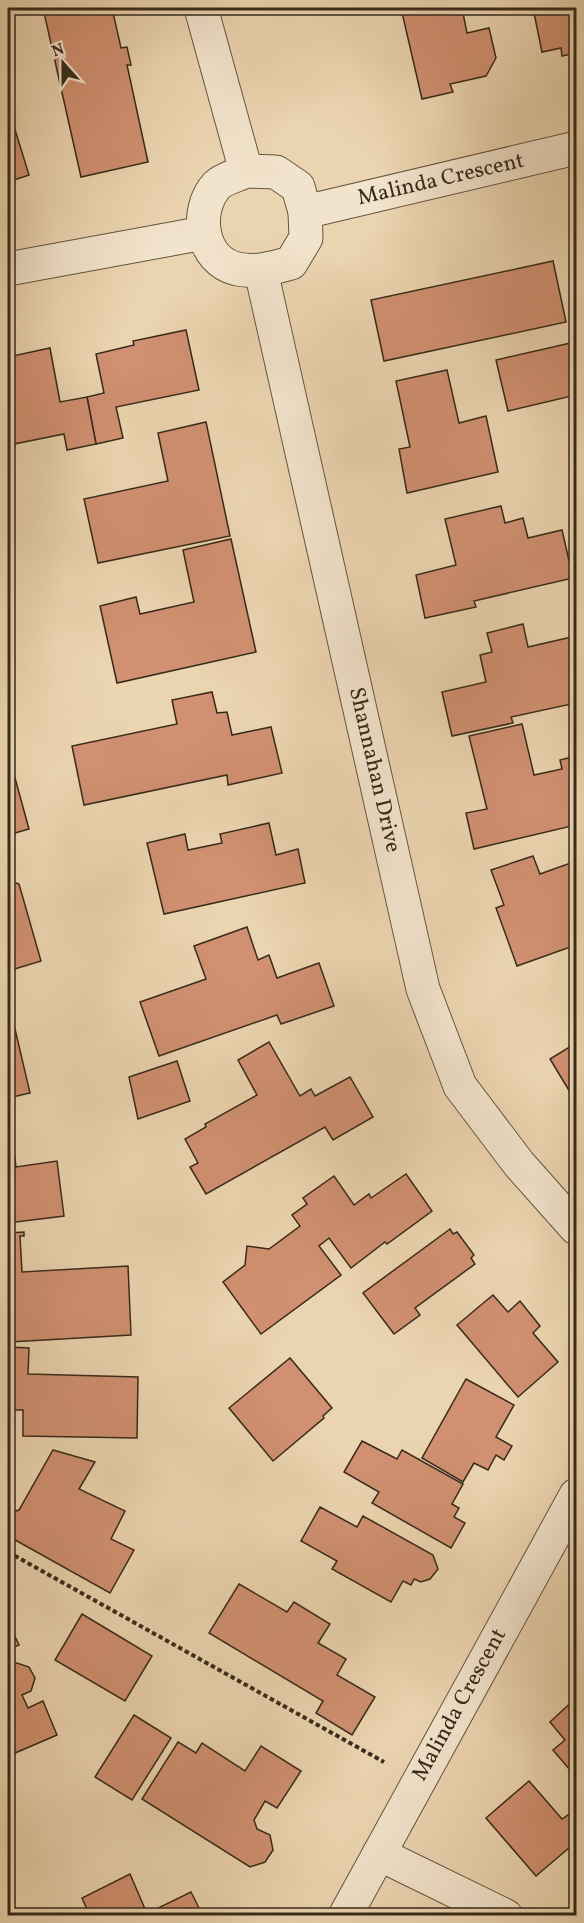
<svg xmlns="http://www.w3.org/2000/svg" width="584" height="1923" font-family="Vollkorn,serif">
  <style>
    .building { fill: #d09071; stroke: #372a1a; stroke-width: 1.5 }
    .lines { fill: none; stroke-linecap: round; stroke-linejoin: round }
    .minor-casing { stroke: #645440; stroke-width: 35 }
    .path { stroke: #372a1a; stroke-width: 4; stroke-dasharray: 4.5 3; stroke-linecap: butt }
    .minor { stroke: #f2e3cc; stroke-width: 33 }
    .labels { text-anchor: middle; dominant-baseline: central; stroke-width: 4.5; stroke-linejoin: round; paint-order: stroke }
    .street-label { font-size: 22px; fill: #372a1a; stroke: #f2e3cc }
  </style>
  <rect width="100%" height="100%" fill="#ebd4b0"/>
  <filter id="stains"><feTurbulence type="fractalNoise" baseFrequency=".00333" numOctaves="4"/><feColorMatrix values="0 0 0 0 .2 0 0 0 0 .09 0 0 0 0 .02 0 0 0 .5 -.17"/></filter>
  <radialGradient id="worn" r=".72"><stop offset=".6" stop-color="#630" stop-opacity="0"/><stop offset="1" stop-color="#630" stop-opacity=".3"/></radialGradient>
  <g class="building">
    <path d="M 43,8 L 112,8 L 121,48 L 127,47 L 131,65 L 127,65 L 148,162 L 81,177 Z"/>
    <path d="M 401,8 L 462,8 L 467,33 L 489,28 L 496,58 L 486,76 L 450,84 L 453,92 L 422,99 Z"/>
    <path d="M 533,8 L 576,8 L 576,53 L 562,56 L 561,48 L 542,52 Z"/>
    <path d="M 12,120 L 29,175 L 8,182 L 8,121 Z"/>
    <path d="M 553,261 L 566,322 L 384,361 L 371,300 Z"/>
    <path d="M 186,330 L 199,390 L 116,407 L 123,438 L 96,444 L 87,397 L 104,393 L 96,354 L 134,345 L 133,341 Z"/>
    <path d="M 575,342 L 576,395 L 508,411 L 496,360 Z"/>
    <path d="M 50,348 L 60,402 L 87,397 L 96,444 L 67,450 L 64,434 L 14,444 L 8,413 L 8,357 Z"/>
    <path d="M 447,370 L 459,423 L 486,416 L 498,472 L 407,493 L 399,449 L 410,447 L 396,381 Z"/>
    <path d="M 206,422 L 230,536 L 98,563 L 84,499 L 168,481 L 158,433 Z"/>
    <path d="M 501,506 L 505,523 L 523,518 L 528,538 L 562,530 L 573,578 L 474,601 L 476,607 L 425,618 L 416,575 L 456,565 L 445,519 Z"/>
    <path d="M 231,539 L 256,652 L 117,683 L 100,606 L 136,597 L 140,614 L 194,602 L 183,550 Z"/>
    <path d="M 523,624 L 528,647 L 576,636 L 576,703 L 511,717 L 513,723 L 452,736 L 442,692 L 486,682 L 480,655 L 492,652 L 487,633 Z"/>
    <path d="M 212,692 L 217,713 L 227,712 L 232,735 L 271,727 L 282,773 L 228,785 L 227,775 L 84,805 L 72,746 L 177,724 L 172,700 Z"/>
    <path d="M 522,724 L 534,775 L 562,769 L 560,760 L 576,756 L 576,825 L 474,849 L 466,813 L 487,809 L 469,736 Z"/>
    <path d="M 15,778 L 29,829 L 8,835 L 8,780 Z"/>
    <path d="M 269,823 L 276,855 L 298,849 L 305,883 L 164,914 L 147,843 L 185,834 L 188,850 L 222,843 L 220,834 Z"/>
    <path d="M 533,856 L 540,874 L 576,861 L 576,945 L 517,966 L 496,908 L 504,905 L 491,870 Z"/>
    <path d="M 8,880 L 19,884 L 41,961 L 8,971 Z"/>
    <path d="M 247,927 L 258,960 L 269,955 L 277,978 L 319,963 L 334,1006 L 281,1024 L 277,1015 L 159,1056 L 140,1002 L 206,979 L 194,946 Z"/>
    <path d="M 15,1029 L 30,1093 L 8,1098 L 8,1031 Z"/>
    <path d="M 269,1042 L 300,1096 L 311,1089 L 315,1096 L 350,1077 L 373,1117 L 333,1140 L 325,1127 L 206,1194 L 190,1167 L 198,1163 L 185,1139 L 206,1127 L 205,1124 L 257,1095 L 238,1060 Z"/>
    <path d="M 576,1043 L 576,1102 L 550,1059 Z"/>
    <path d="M 177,1061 L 190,1101 L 138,1119 L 129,1077 Z"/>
    <path d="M 14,1151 L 16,1167 L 57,1161 L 64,1216 L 8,1223 L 8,1152 Z"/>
    <path d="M 406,1174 L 432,1211 L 387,1244 L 385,1242 L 351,1268 L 329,1238 L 319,1246 L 341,1275 L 261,1334 L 223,1282 L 245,1265 L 247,1246 L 269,1249 L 300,1226 L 292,1215 L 307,1204 L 303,1198 L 334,1176 L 354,1205 L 369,1194 L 371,1198 Z"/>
    <path d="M 450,1229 L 453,1234 L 457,1232 L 474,1255 L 471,1258 L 475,1264 L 415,1308 L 420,1315 L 394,1334 L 363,1293 Z"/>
    <path d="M 24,1232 L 24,1236 L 20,1236 L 22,1272 L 128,1266 L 131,1335 L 10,1342 L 8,1340 L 8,1233 Z"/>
    <path d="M 493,1295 L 508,1312 L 520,1301 L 540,1326 L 533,1333 L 558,1362 L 518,1397 L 457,1325 Z"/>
    <path d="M 8,1347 L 29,1348 L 28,1374 L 138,1377 L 137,1438 L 23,1436 L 23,1410 L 8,1410 Z"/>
    <path d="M 290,1358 L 332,1408 L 323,1416 L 324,1418 L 273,1461 L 229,1408 Z"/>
    <path d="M 466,1379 L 514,1405 L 496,1437 L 512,1446 L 504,1460 L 496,1455 L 488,1470 L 474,1463 L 463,1482 L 422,1458 Z"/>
    <path d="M 362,1441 L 397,1459 L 402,1450 L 463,1484 L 452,1504 L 459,1508 L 454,1517 L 465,1523 L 451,1548 L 372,1503 L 379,1492 L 344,1472 Z"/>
    <path d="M 53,1450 L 95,1462 L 79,1489 L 125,1511 L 111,1539 L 134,1550 L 110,1593 L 8,1536 L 8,1513 L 19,1510 Z"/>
    <path d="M 320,1507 L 357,1527 L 363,1516 L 433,1555 L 438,1569 L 430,1579 L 421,1582 L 414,1579 L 411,1585 L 403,1581 L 391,1602 L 332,1569 L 337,1561 L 301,1541 Z"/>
    <path d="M 239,1584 L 287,1612 L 294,1602 L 330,1624 L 318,1643 L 346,1659 L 337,1675 L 375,1697 L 352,1735 L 316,1713 L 323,1701 L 209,1633 Z"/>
    <path d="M 82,1614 L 152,1656 L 125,1701 L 55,1660 Z"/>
    <path d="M 8,1622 L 19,1645 L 8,1650 Z"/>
    <path d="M 8,1663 L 9,1667 L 17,1663 L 29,1667 L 35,1678 L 31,1691 L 22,1695 L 28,1708 L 43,1701 L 57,1735 L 8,1756 Z"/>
    <path d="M 576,1698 L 576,1777 L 553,1750 L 565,1740 L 550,1722 Z"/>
    <path d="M 134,1715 L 171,1738 L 132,1800 L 95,1777 Z"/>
    <path d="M 178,1742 L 196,1753 L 202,1743 L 245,1771 L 261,1746 L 301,1771 L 277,1808 L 265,1801 L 254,1820 L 257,1829 L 270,1835 L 273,1850 L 265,1862 L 250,1867 L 142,1799 Z"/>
    <path d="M 529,1781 L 562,1819 L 568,1815 L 576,1825 L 576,1842 L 536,1876 L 486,1818 Z"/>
    <path d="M 130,1874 L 148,1916 L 90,1916 L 82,1898 Z"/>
    <path d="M 191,1892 L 203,1916 L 157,1916 L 154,1910 Z"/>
  </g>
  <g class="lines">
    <defs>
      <g id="minor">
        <path d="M 201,8 L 246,171"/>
        <path d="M 246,171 L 276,172 L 298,187 L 305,212 L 306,238 L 291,263 C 273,268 256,273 237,269 C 200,260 194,210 217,185 C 223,179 238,175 246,171 Z"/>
        <path d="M 305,212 L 576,148"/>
        <path d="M 8,269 L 204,233"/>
        <path d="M 261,271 L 423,989 L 460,1086 L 519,1164 L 576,1228"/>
        <path d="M 379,1854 L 506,1916"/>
        <path d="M 345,1916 L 576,1495"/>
      </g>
    </defs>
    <use href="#minor" class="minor-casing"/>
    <path class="path" d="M 8,1552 L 384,1762"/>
    <use href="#minor" class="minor"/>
  </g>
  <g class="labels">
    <g class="street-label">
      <text transform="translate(441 180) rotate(-13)">Malinda Crescent</text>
      <text transform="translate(374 770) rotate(77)">Shannahan Drive</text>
      <text transform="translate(460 1705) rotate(-61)">Malinda Crescent</text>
    </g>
  </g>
  <rect width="584" height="1923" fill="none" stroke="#ebd4b0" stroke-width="30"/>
  <rect x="9" y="9" width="566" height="1905" fill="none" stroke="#372a1a" stroke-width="3"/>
  <rect x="15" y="15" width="554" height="1893" fill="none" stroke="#372a1a" stroke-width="1.5"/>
  <g transform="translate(63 63) rotate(339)" stroke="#f2e3cc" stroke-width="4.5" paint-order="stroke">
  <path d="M0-4.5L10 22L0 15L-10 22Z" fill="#372a1a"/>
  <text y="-9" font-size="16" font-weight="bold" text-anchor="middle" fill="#372a1a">N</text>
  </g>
  <rect width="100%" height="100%" filter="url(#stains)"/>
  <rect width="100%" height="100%" fill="url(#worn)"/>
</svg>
